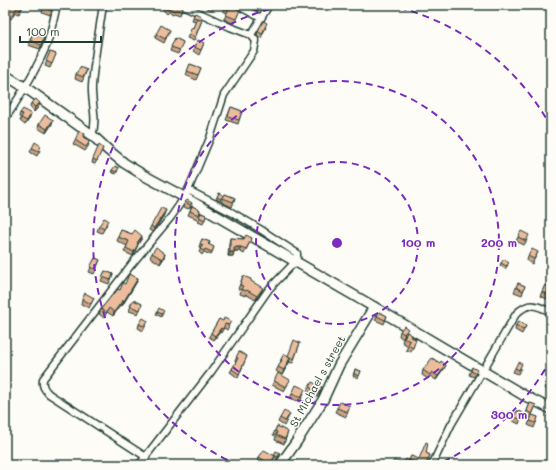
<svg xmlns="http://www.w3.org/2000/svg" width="556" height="470" font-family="Mali,sans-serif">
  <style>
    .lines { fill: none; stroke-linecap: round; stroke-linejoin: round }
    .street-casing { stroke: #1f3d34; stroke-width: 9 }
    .secondary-casing { stroke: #1f3d34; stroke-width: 12 }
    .street { stroke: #fdfcf7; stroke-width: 6 }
    .secondary { stroke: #fdfcf7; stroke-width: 9 }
    .wall { fill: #cba286; stroke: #1f3d34 }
    .shaded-wall { fill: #a5846d; stroke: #1f3d34 }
    .building { fill: #ecbc9c; stroke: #1f3d34 }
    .ring { fill: none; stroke: #7b2cbf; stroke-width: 2; stroke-dasharray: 7 5 }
    .labels { text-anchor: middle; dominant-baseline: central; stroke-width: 3; stroke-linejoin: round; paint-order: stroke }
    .street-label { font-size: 11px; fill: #1f3d34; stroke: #fdfcf7 }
    .centre { fill: #7b2cbf; stroke: #fdfcf7; stroke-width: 2 }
    .ring-label { font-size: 12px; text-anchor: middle; font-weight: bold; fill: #7b2cbf; stroke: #fdfcf7; stroke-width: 3; stroke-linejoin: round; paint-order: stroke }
  </style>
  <rect width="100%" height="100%" fill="#fdfcf7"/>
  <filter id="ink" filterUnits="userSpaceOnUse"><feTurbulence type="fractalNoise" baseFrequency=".025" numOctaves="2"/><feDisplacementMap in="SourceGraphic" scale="8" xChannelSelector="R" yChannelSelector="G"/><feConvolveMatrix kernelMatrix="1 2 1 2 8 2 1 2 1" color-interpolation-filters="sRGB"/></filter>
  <g filter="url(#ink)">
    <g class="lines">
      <defs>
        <g id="street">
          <path d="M 182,5 L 230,27 L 251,35"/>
          <path d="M 237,5 L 261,18"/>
          <path d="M 5,119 C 21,95 36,71 47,44 C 51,32 54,18 57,5"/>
          <path d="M 92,135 C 98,119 91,103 92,86 C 94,59 99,32 103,5"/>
          <path d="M 146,457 L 49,394 C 44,389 42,386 43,379 L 131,265 L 171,217 L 186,195 L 210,138 L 224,95 L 254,51 L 256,41 L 251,35 L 269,5"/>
          <path d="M 139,465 L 211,372 L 269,289 L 295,262 L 297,257 L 297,253 L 295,252 L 260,229 L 233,213 L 188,190"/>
          <path d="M 432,465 L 451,425 L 516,314 C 529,301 536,305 551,312"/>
        </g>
        <g id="secondary">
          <path d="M 5,75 L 26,88 L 92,135 L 108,150 L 124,163 L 145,176 L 184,197 L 374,307 L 525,396 L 551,409"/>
          <path d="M 280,465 L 297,441 L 323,400 L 339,365 L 374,307"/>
        </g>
      </defs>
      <use href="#street" class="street-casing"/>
      <use href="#secondary" class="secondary-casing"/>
      <use href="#street" class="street"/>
      <use href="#secondary" class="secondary"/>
    </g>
    <g class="wall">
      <path d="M 13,5 L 24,5 L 19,14 L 15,12 L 11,19 L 6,16 L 7,12 L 11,8 Z"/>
      <path d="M 45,5 L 52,11 L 50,15 L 42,12 Z"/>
      <path d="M 141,5 L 148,5 L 147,7 Z"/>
      <path d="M 208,5 L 214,5 L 212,10 L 207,8 Z"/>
      <path d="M 226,5 L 238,14 L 234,24 L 224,19 L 227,13 L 223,11 Z"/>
      <path d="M 251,5 L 261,5 L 258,11 L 250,7 Z"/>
      <path d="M 183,6 L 180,15 L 174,13 L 173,14 L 169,12 L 167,14 L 163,10 L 164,7 Z"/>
      <path d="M 195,13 L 200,19 L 202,20 L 194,41 L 187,38 L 189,34 L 193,28 L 196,21 L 192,20 Z"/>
      <path d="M 266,27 L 261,38 L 259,37 L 257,35 L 258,31 Z"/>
      <path d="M 170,30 L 164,43 L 155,38 L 156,34 Z"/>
      <path d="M 33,33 L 44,38 L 40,49 L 28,45 Z"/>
      <path d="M 175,38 L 183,42 L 178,54 L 170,51 Z"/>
      <path d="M 204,43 L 199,55 L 193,51 L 194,47 Z"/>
      <path d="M 50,52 L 56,54 L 50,68 L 45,66 Z"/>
      <path d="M 190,64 L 201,68 L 196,80 L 186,75 Z"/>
      <path d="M 87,70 L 82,82 L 75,79 L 76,74 Z"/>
      <path d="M 31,103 L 38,108 L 34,112 L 30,107 Z"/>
      <path d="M 231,107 L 242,111 L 238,124 L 226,120 Z"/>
      <path d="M 20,113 L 30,118 L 25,125 L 20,121 L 21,118 L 19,117 Z"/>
      <path d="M 39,124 L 52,124 L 46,133 L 38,128 Z"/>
      <path d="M 85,134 L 84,137 L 89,145 L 85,151 L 73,144 L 75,140 Z"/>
      <path d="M 5,136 L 8,144 L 6,148 L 5,148 Z"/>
      <path d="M 32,148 L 40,150 L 37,156 L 30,152 Z"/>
      <path d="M 103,148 L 95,164 L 92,163 L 93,159 Z"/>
      <path d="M 112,170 L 118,170 L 116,174 L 111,172 Z"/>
      <path d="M 219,193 L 223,195 L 220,201 L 216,199 Z"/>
      <path d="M 225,194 L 235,198 L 232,207 L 221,202 Z"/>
      <path d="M 185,202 L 192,203 L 189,209 L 183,207 Z"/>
      <path d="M 192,206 L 200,210 L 197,219 L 188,215 Z"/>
      <path d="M 201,213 L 206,215 L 203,224 L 198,222 Z"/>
      <path d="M 164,215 L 153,232 L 149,230 L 151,226 Z"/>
      <path d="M 107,224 L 102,233 L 97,231 L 99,226 Z"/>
      <path d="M 121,230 L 132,234 L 142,236 L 133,256 L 124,252 L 127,246 L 117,241 Z"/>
      <path d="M 518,237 L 527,240 L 524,245 L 516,241 Z"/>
      <path d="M 230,238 L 244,239 L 252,238 L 244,254 L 239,251 L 234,251 L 233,256 L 228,256 L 229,243 Z"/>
      <path d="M 202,239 L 210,242 L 209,245 L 214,247 L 211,255 L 204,252 L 202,255 L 199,252 L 201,248 L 199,247 Z"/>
      <path d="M 538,252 L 532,264 L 527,261 L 528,256 Z"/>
      <path d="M 152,253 L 164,258 L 160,264 L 150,257 Z"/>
      <path d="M 95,258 L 100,260 L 94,274 L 89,272 Z"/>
      <path d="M 501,263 L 508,265 L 505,269 L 500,265 Z"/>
      <path d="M 105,271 L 113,274 L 109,284 L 101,281 Z"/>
      <path d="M 243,276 L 251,281 L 261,293 L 256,300 L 245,294 L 245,296 L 240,294 L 241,290 L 238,289 Z"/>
      <path d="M 138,278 L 136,283 L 122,306 L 121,305 L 113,316 L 107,312 L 104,318 L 99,314 L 101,309 L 114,294 L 120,290 L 125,284 Z"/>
      <path d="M 518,283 L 525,286 L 522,295 L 514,292 Z"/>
      <path d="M 545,285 L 551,289 L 547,299 L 540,296 Z"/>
      <path d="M 94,298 L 89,308 L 81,304 L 82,299 Z"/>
      <path d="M 133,300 L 142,304 L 138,314 L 129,311 Z"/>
      <path d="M 157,312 L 163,313 L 161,317 L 156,314 Z"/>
      <path d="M 379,312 L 387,316 L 384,324 L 375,320 Z"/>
      <path d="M 219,319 L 229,326 L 227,330 L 224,328 L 221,333 L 220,332 L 214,340 L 209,337 L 211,333 Z"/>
      <path d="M 148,321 L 143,331 L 138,328 L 139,324 Z"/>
      <path d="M 516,325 L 526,326 L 522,334 L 515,330 Z"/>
      <path d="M 400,331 L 406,332 L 411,337 L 416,339 L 411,352 L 406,350 L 408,346 L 402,342 L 405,334 L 403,339 L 399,336 Z"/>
      <path d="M 300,343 L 293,363 L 289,362 L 282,375 L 276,371 L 280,364 L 281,359 L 287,356 Z"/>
      <path d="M 239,352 L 247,356 L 238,378 L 230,372 L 232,369 L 236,362 L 235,361 Z"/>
      <path d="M 472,367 L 476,374 L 474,377 L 469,375 Z"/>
      <path d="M 515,368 L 521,368 L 518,374 L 513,372 Z"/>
      <path d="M 355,369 L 361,371 L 358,378 L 353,376 Z"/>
      <path d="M 444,369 L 436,380 L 430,376 L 428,379 L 422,375 L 423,370 Z"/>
      <path d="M 549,377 L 551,378 L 550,390 L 544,388 Z"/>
      <path d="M 274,381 L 288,384 L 284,391 L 272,385 Z"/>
      <path d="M 309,387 L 320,391 L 317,397 L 307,391 Z"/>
      <path d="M 304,393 L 300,402 L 290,398 L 292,394 Z"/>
      <path d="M 530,403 L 536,405 L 532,415 L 538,417 L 534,428 L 528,425 L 531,418 L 525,416 Z"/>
      <path d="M 350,406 L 346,417 L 335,412 L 337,408 Z"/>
      <path d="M 517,411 L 523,413 L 519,424 L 513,421 Z"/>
      <path d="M 290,414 L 284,426 L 278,422 L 280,418 Z"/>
      <path d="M 277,426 L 288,432 L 284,444 L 275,440 L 276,436 L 273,435 Z"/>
      <path d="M 276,451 L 279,456 L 277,459 L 274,457 L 270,465 L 263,465 L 258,462 L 259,457 L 274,456 Z"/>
      <path d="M 426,453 L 430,455 L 426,465 L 412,465 L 410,464 L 410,465 L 402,465 L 409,461 L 411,456 L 419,459 Z"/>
      <path d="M 550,453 L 551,453 L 551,463 L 548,462 Z"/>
    </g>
    <g class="shaded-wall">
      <path d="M 40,103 L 38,108 L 34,112 L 35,107 Z"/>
      <path d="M 31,114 L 30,118 L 25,125 L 27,121 Z"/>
      <path d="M 53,120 L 52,124 L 46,133 L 47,129 Z"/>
      <path d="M 166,210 L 164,215 L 153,232 L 154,228 Z"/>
      <path d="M 142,236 L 141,240 L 138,244 L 133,256 L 137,243 Z"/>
      <path d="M 234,247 L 241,247 L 239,251 L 233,251 Z"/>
      <path d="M 230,252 L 234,252 L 233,256 L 228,256 Z"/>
      <path d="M 165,254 L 164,258 L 160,264 L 162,259 Z"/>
      <path d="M 138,278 L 136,283 L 122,306 L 124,301 Z"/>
      <path d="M 263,288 L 261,293 L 256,300 L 257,296 Z"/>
      <path d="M 123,300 L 121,305 L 113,316 L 114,312 Z"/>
      <path d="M 221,328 L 220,332 L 214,340 L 215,336 Z"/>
      <path d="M 290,358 L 289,363 L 282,375 L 284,370 Z"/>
      <path d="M 446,365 L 444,369 L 436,380 L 438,376 Z"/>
      <path d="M 275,456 L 273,461 L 270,465 L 269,465 Z"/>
    </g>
    <g class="building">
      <path d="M 13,5 L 23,5 L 20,10 L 17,7 L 13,15 L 7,12 L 10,7 L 11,8 Z"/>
      <path d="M 45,5 L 53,5 L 52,11 L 44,8 Z"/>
      <path d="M 166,5 L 182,5 L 183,6 L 181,11 L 175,10 L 174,11 L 170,8 L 169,10 L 164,7 Z"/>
      <path d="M 226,5 L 231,5 L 240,10 L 236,19 L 226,15 L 229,8 L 225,7 Z"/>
      <path d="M 195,13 L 201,16 L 200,19 L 193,17 Z"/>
      <path d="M 197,18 L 202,20 L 195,37 L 189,34 L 192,27 L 193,28 Z"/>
      <path d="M 263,21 L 267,23 L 262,34 L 260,33 L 258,31 Z"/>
      <path d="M 161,25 L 170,30 L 165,39 L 156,34 Z"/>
      <path d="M 33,33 L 44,38 L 41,45 L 30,40 Z"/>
      <path d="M 175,38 L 183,42 L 180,50 L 171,47 Z"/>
      <path d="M 198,40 L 204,43 L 201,50 L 194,47 Z"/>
      <path d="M 50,52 L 56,54 L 52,64 L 46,61 Z"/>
      <path d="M 190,64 L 201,68 L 198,75 L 187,71 Z"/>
      <path d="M 80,67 L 87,70 L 83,77 L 76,74 Z"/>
      <path d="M 36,99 L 40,103 L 35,107 L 31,103 Z"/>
      <path d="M 231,107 L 242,111 L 239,120 L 228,116 Z"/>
      <path d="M 23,109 L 31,114 L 27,121 L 21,118 L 23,114 L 20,113 Z"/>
      <path d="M 45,115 L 53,120 L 47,129 L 39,124 Z"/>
      <path d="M 79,131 L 85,134 L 83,137 L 90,141 L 86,147 L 75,140 Z"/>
      <path d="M 5,135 L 10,137 L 8,144 L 5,143 Z"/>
      <path d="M 35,142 L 41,146 L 39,151 L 32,148 Z"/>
      <path d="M 99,145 L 103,148 L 97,161 L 93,159 Z"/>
      <path d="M 115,166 L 119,168 L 116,172 L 112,170 Z"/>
      <path d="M 219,193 L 223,195 L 221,199 L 217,197 Z"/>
      <path d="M 225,194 L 235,198 L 233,202 L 223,198 Z"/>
      <path d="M 187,200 L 192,203 L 191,205 L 185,202 Z"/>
      <path d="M 192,206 L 200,210 L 199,215 L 190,211 Z"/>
      <path d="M 161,208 L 166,210 L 154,228 L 151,226 Z"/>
      <path d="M 201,213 L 206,215 L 205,220 L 199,217 Z"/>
      <path d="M 104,218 L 108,220 L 104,229 L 99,226 Z"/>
      <path d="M 121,230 L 132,234 L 135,230 L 142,236 L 137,243 L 138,244 L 134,252 L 126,248 L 129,241 L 118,237 Z"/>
      <path d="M 521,231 L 529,235 L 526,241 L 518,237 Z"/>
      <path d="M 246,235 L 252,238 L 246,249 L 241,247 L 234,247 L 234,252 L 230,252 L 230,238 L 244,239 Z"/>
      <path d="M 202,239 L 210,242 L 208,244 L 214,247 L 212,252 L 205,249 L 204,251 L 200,249 L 203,245 L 200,244 Z"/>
      <path d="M 156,247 L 165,254 L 162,259 L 152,253 Z"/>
      <path d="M 532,249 L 538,252 L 534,259 L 528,256 Z"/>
      <path d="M 95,258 L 100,260 L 95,269 L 90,267 Z"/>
      <path d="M 504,259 L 509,263 L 506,266 L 501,263 Z"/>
      <path d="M 105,271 L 113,274 L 111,280 L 102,277 Z"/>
      <path d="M 129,274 L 138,278 L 124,301 L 123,300 L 114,312 L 109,308 L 106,313 L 101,309 L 113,294 L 114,294 L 118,289 L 120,290 L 123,283 L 125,284 Z"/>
      <path d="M 243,276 L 251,279 L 251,281 L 263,288 L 257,296 L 247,290 L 246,291 L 241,289 L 243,286 L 240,285 Z"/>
      <path d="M 518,283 L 525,286 L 523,291 L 516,287 Z"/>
      <path d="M 545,285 L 551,287 L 551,289 L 548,295 L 542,292 Z"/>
      <path d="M 85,293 L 94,298 L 91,304 L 82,299 Z"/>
      <path d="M 133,300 L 142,304 L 140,310 L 130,306 Z"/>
      <path d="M 159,308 L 164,311 L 162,314 L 157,312 Z"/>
      <path d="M 379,312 L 387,316 L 385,320 L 377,316 Z"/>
      <path d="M 143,318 L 148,321 L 144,326 L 139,324 Z"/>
      <path d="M 224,318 L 231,321 L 229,325 L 225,324 L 223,329 L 221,328 L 215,336 L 211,333 L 219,319 L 223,321 Z"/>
      <path d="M 519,321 L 526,326 L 523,330 L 516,325 Z"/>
      <path d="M 404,326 L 408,329 L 404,334 L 400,331 Z"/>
      <path d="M 407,332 L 412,335 L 411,337 L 416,339 L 413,348 L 408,345 L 410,341 L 404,338 Z"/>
      <path d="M 294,340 L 300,343 L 294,359 L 288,356 Z"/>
      <path d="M 239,352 L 247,356 L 239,374 L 232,369 L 238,358 L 236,357 Z"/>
      <path d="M 284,354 L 290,358 L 284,370 L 278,367 L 282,360 L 281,359 Z"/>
      <path d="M 432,358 L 440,363 L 441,361 L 446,365 L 438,376 L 432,372 L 430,375 L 423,370 Z"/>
      <path d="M 518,362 L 522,364 L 519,370 L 515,368 Z"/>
      <path d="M 472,367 L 477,370 L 475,373 L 471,371 Z"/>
      <path d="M 355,369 L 361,371 L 359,376 L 354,374 Z"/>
      <path d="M 278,373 L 290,380 L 286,387 L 274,381 Z"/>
      <path d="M 549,377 L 551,378 L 551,385 L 546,383 Z"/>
      <path d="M 312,382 L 322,387 L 319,393 L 309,387 Z"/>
      <path d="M 296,385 L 305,389 L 301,398 L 292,394 Z"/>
      <path d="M 340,402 L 350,406 L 347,412 L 337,408 Z"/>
      <path d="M 530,403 L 536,405 L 532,414 L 527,411 Z"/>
      <path d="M 284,411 L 290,414 L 285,421 L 280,418 Z"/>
      <path d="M 517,411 L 523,413 L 520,419 L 514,417 Z"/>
      <path d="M 532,415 L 538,417 L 536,423 L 530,421 Z"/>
      <path d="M 277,426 L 288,432 L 285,439 L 276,435 L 277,432 L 275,431 Z"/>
      <path d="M 426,442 L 428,443 L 426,453 L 430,455 L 427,462 L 425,463 L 424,465 L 419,465 L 409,460 L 411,456 L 419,459 Z"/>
      <path d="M 264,450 L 275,456 L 270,464 L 259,457 Z"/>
      <path d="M 276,451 L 280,453 L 278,457 L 274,455 Z"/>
      <path d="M 550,453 L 551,453 L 551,459 L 549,458 Z"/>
      <path d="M 406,459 L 411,462 L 409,465 L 402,465 Z"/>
      <path d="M 394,460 L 401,463 L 400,465 L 392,465 Z"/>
      <path d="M 296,461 L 303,465 L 293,465 Z"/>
    </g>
  </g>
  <g class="ring">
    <circle cx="337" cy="243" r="81"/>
    <circle cx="337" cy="243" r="162"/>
    <path d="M551 359A243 243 0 0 1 436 465M238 465A243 243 0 0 1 286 5M388 5A243 243 0 0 1 551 127"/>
  </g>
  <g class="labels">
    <g class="street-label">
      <text transform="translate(317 381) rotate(-61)">St Michael s street</text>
    </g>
  </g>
  <circle cx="337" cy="243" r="6" class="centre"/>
  <g class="ring-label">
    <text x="418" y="247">100 m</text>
    <text x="499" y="247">200 m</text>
    <text x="509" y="419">300 m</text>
  </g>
  <rect width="556" height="470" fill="none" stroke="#fdfcf7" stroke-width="20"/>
  <rect x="10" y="10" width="536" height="450" fill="none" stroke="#1f3d34" stroke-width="1.5" filter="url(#ink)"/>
  <path d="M20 36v6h81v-6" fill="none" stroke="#1f3d34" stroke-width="2"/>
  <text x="26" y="36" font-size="12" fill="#1f3d34" stroke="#fdfcf7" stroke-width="3" paint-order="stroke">100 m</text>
</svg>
